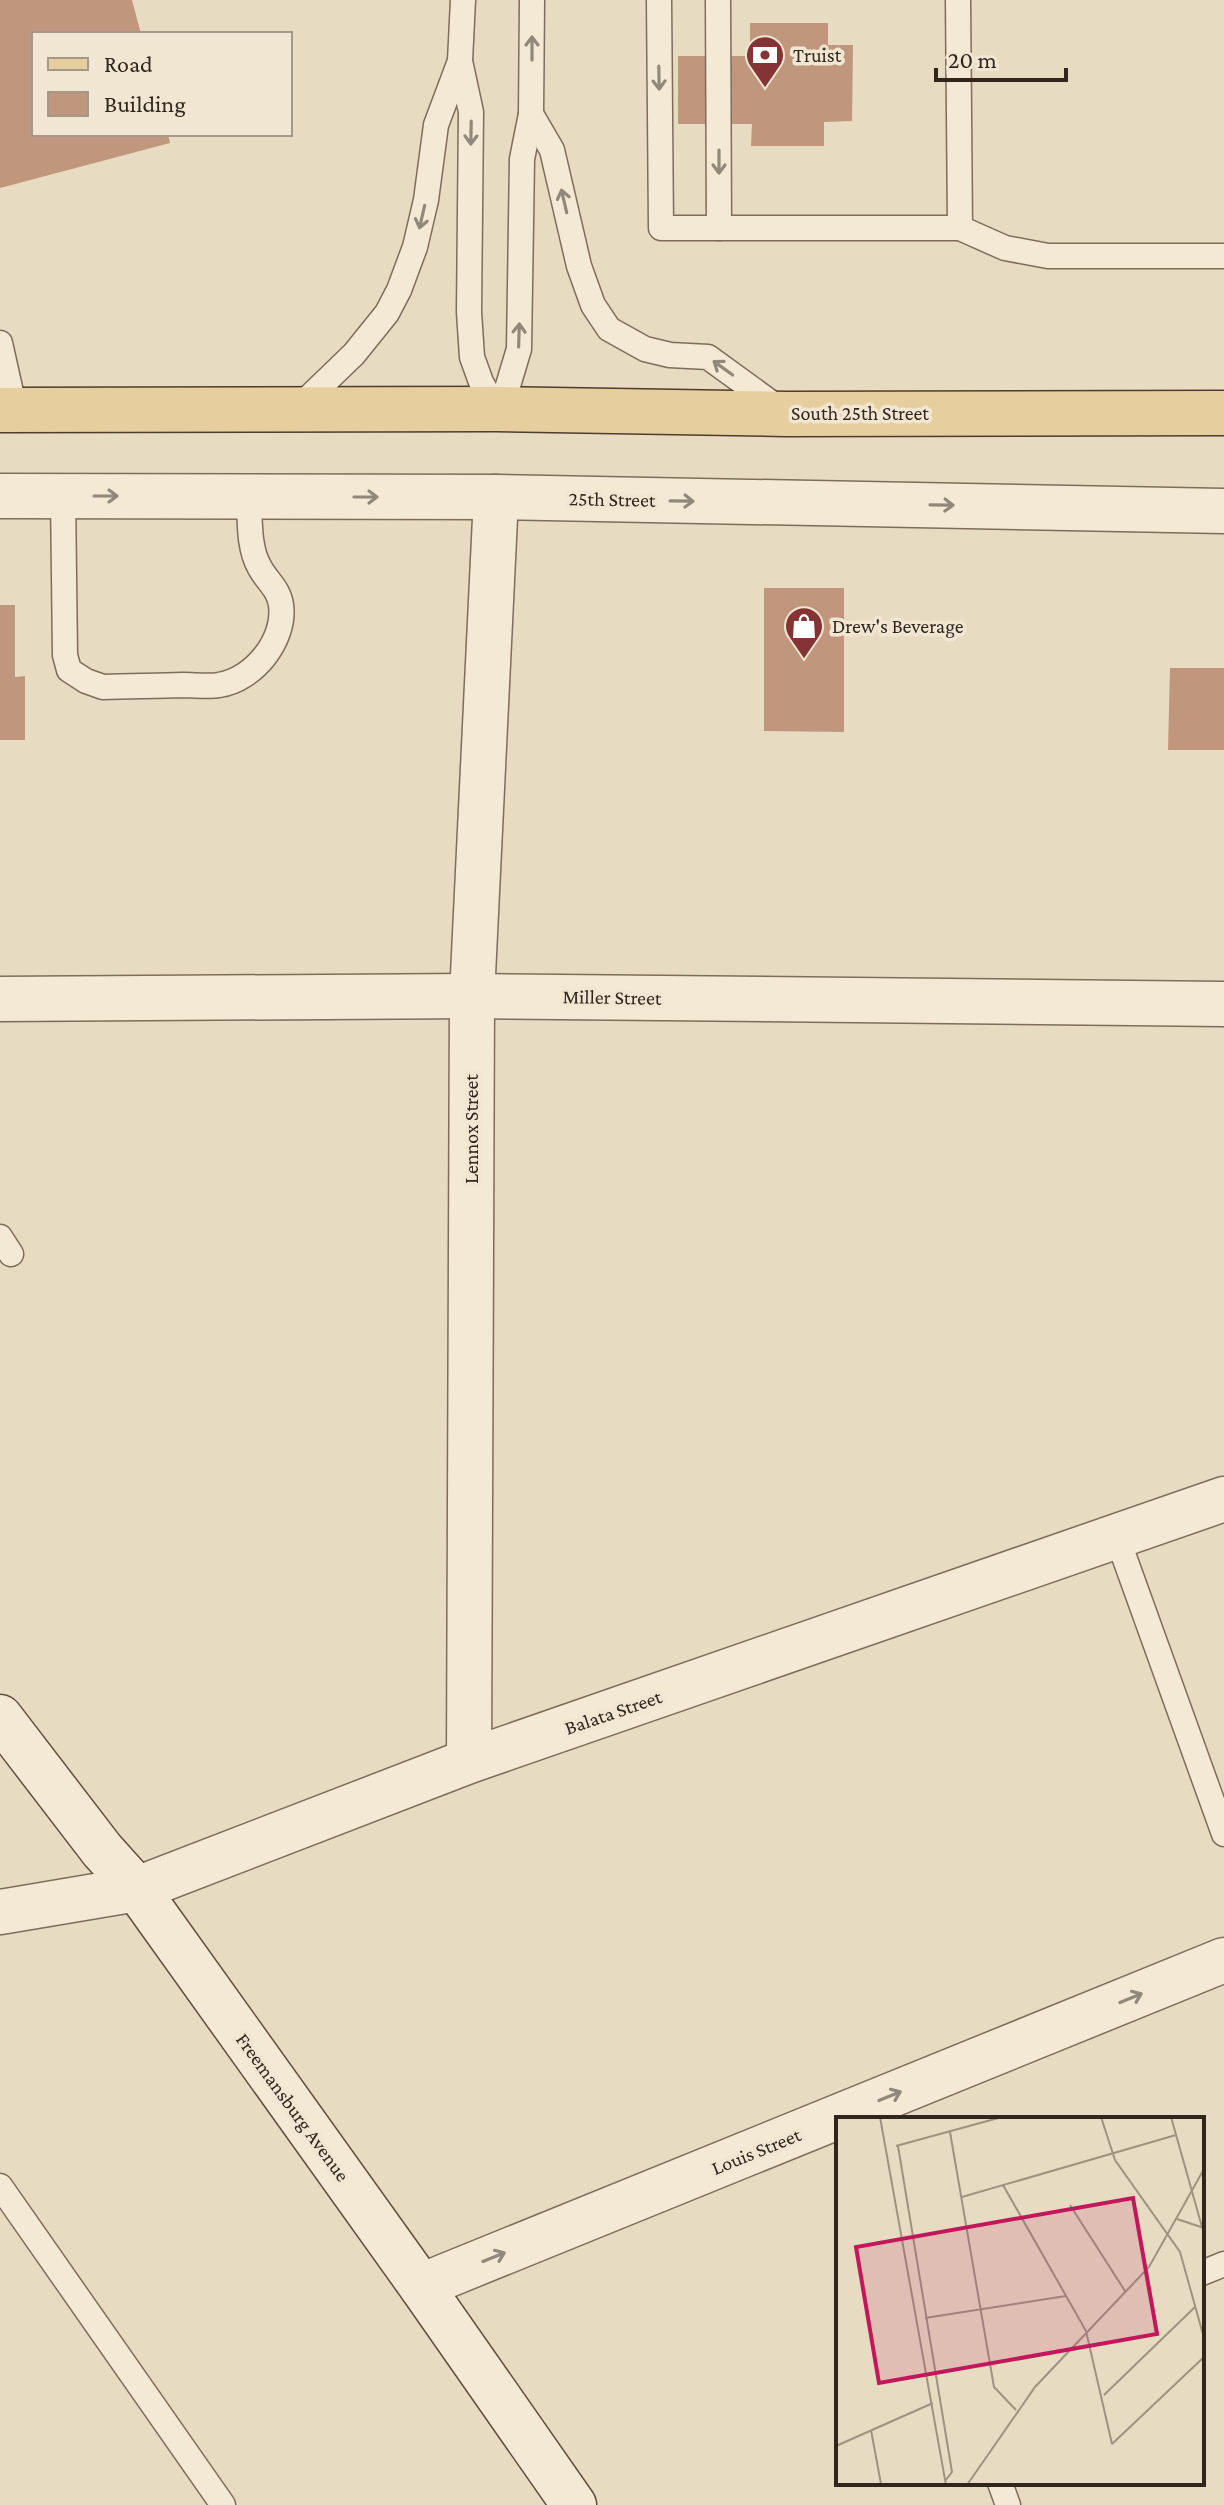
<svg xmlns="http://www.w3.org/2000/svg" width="1224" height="2505" font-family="'Crimson Pro',serif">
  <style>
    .building { fill: #c0977d }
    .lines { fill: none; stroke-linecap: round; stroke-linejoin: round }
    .lane-casing { stroke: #7e6d5c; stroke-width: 27 }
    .street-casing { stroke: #7e6d5c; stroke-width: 47 }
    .secondary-casing { stroke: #604f3f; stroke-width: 47 }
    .primary-casing { stroke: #4d3c2f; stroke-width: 47 }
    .lane { stroke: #f3e9d4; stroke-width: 24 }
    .street { stroke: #f3e9d4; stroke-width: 44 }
    .secondary { stroke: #f3e9d4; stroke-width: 44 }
    .primary { stroke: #e6ce9e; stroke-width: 44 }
    .oneway { stroke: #928879 }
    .labels { text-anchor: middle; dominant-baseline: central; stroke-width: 7; stroke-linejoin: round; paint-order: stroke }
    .poi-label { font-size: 20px; fill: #30261e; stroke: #f0e6d1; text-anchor: start }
    .street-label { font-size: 20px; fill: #30261e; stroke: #f0e6d1 }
    .inset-road { fill: none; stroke: #9e9380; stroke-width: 2 }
    .view { fill: #c2185b; fill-opacity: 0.15; stroke: #c2185b; stroke-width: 4 }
    .inset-edge { fill: none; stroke: #30261e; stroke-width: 4 }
  </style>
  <rect width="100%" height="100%" fill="#e7dbc2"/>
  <g class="building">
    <path d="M 0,0 L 132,0 L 141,34 L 34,34 L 34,134 L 168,134 L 170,143 L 0,188 Z"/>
    <path d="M 750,23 L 828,23 L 828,45 L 853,45 L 852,121 L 824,122 L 824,146 L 751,146 L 752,124 L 678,124 L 678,56 L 750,56 Z"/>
    <path d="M 764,588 L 844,588 L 844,732 L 764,731 Z"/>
    <path d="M 0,605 L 15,605 L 15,677 L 25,676 L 25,740 L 0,740 Z"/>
    <path d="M 1170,668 L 1224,668 L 1224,750 L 1168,750 Z"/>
  </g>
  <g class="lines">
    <defs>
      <g id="lane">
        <path d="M 463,0 L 460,61 L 471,112 L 469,312 L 472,357 L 481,382 L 496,409"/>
        <path d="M 659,0 L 661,228 L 960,228"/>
        <path d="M 718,0 L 719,228"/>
        <path d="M 958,0 L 960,228 L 1005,248 L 1048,256 L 1224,256"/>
        <path d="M 531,114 L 552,150 L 579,266 L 593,305 L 609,329 L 645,349 L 670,355 L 708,357 L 781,410"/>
        <path d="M 0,343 L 15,410"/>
        <path d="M 297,409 L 354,354 L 387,313 L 399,290 L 415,247 L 426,200 L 436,125 L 460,61"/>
        <path d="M 496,409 L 507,389 L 519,349 L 522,159 L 531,114 L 532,0"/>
        <path d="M 63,496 L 65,655 L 69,670 L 86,681 L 103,687 C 130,686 156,686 183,685 C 195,685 208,687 219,685 C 254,680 286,639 281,605 C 279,589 267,581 260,568 C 248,548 250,519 249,496"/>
        <path d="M 0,1237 L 11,1254"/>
        <path d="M 1117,1537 L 1224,1834"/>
        <path d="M 0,2186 L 223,2505"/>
        <path d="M 1202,2273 L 1224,2264"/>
        <path d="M 1000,2483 L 1008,2505"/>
      </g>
      <g id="street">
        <path d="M 0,496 L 496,497 L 1224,511"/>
        <path d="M 0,999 L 472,996 L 1224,1004"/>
        <path d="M 469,1761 L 472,996 L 496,497"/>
        <path d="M 0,1912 L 137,1889 L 469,1761 L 1224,1499"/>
        <path d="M 421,2286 L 1224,1960"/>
      </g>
      <path id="secondary" d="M 0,1717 L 102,1850 L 137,1889 L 421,2286 L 574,2505"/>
      <path id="primary" d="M 0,410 L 496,409 L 786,414 L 1224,413"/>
    </defs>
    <use href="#lane" class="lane-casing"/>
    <use href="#street" class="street-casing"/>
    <use href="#secondary" class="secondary-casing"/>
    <use href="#primary" class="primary-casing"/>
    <use href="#lane" class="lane"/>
    <use href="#street" class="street"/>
    <use href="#secondary" class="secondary"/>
    <use href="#primary" class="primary"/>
  </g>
  <defs><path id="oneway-shaft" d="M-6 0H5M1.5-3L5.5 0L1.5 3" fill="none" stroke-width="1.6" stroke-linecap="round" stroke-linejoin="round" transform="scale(2)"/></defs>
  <g class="oneway">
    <use href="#oneway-shaft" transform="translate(532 48) rotate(-90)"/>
    <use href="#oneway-shaft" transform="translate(659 78) rotate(89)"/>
    <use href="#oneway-shaft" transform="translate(471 133) rotate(91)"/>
    <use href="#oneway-shaft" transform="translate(719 162) rotate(90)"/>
    <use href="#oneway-shaft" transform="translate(564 201) rotate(-103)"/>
    <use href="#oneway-shaft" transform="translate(422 217) rotate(103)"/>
    <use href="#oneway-shaft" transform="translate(519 335) rotate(-88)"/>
    <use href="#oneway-shaft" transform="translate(723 368) rotate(-144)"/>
    <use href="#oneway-shaft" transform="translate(106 496)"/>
    <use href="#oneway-shaft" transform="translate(366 497)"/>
    <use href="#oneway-shaft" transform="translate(682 501) rotate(1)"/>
    <use href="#oneway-shaft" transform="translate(942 505) rotate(1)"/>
    <use href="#oneway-shaft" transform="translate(1131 1998) rotate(-22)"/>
    <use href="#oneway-shaft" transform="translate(890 2096) rotate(-22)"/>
    <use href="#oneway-shaft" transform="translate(494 2257) rotate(-22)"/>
  </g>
  <defs>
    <symbol id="bank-pin" viewBox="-11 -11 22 30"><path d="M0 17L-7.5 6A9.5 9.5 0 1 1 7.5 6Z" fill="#853436" stroke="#f0e6d1"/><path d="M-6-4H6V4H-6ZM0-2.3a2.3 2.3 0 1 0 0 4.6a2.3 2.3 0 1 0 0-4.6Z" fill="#fff"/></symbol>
    <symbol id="shop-pin" viewBox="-11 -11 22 30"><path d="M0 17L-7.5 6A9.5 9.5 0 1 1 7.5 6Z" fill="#853436" stroke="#f0e6d1"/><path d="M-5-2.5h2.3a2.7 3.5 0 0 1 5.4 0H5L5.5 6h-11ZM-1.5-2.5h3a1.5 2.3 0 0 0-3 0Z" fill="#fff"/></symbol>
  </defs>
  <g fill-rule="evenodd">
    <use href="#bank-pin" x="743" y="33" width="44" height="60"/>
    <use href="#shop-pin" x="782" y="604" width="44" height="60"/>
  </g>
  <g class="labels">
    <g class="poi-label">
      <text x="793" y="55">Truist</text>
      <text x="832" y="626">Drew's Beverage</text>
    </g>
    <g class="street-label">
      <text x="860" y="413">South 25th Street</text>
      <text transform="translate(612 499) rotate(1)">25th Street</text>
      <text transform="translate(612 997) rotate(1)">Miller Street</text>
      <text transform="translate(471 1129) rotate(-90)">Lennox Street</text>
      <text transform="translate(613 1712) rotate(-19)">Balata Street</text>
      <text transform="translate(293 2107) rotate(54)">Freemansburg Avenue</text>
      <text transform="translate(756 2151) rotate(-22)">Louis Street</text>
    </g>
  </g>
  <g transform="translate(836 2117)">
    <rect width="368" height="368" fill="#e7dbc2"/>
    <path class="inset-road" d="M 44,0 L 110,368M 265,0 L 279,43 L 344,135 L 368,221M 335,0 L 368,117M 114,15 L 158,270 L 180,293M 60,29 L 166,0M 62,29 L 116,355 L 109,364M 167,68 L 250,214 L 276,327M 126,80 L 340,18M 234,88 L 289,174M 341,102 L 368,111M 89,201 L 230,179M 268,278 L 359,190M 35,313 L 45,367M 276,327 L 368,240M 0,329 L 97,286M 131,368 L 199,270 L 313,150 L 368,52"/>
    <path class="view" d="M 297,81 L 321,217 L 43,266 L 20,130 Z"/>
    <rect width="368" height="368" class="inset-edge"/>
  </g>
  <rect x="32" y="32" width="260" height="104" fill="#f0e6d1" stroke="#a39989" stroke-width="2"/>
  <rect x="48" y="58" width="40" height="12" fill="#e6ce9e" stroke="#a39989" stroke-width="2"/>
  <text x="104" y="72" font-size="24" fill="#30261e">Road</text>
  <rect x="48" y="92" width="40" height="24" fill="#c0977d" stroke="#a39989" stroke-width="2"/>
  <text x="104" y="112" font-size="24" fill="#30261e">Building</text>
  <path d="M936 68v12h130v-12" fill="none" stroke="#30261e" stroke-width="4"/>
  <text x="948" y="68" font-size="24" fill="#30261e" stroke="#f0e6d1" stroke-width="6" paint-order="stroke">20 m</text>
</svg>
